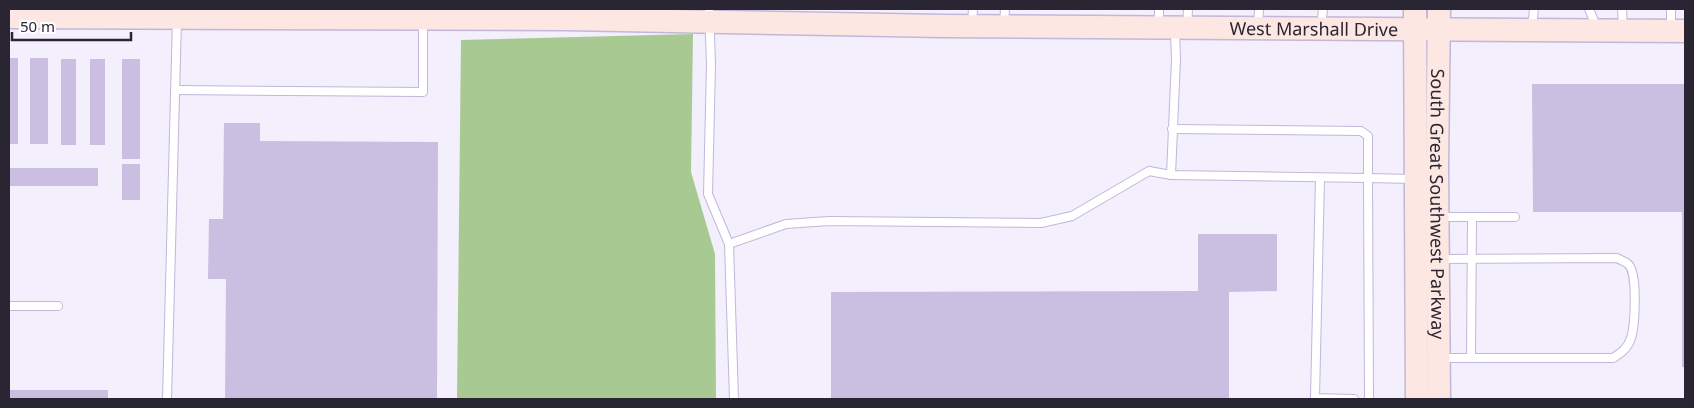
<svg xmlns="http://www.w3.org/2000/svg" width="1694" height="408" font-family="'Noto Sans',sans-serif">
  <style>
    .green { fill: #a9c993 }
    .building { fill: #cabfe0 }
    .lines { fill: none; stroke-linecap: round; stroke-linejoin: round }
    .lane-casing { stroke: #c2b7d8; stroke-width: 10 }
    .secondary-casing { stroke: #c2b7d8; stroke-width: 25 }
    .lane { stroke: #fff; stroke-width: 8 }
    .secondary { stroke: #fce7e2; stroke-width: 22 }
    .labels { text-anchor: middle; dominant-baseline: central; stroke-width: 4; stroke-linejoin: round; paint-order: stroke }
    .street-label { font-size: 18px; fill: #2a2532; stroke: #fff }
  </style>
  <rect width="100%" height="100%" fill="#f3effd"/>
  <path class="green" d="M 693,34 L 691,172 L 715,254 L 716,399 L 457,399 L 461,40 Z"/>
  <g class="building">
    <rect x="9" y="58" width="9" height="86"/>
    <rect x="30" y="58" width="18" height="86"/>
    <rect x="61" y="59" width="15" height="86"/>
    <rect x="90" y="59" width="15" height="86"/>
    <rect x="122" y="59" width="18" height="100"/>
    <path d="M 1532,84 L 1685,84 L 1685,367 L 1682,367 L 1682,212 L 1533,212 Z"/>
    <path d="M 224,123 L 260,123 L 260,141 L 438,142 L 437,399 L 225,399 L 226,279 L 208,279 L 209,219 L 223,219 Z"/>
    <rect x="122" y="164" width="18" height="36"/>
    <rect x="9" y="168" width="89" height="18"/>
    <path d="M 1198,234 L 1277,234 L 1277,291 L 1229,292 L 1229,399 L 831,399 L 831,292 L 1198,291 Z"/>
    <rect x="9" y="390" width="99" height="9"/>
  </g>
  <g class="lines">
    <defs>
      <g id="lane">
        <path d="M 709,9 L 711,64 L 708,194 L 729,244 L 786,224 L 829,221 L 1041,223 L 1072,216 L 1149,171 L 1171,175 L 1368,178 L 1368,136 L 1361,131 L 1172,129"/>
        <path d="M 1589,9 L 1597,28"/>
        <path d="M 1622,9 L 1623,28"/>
        <path d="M 1671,9 L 1671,29"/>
        <path d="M 972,24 L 973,9"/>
        <path d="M 1004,24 L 1005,9"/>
        <path d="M 1159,26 L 1159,9"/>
        <path d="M 1187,26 L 1188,9"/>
        <path d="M 1258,27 L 1259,9"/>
        <path d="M 1321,27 L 1323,9"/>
        <path d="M 1532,28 L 1534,9"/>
        <path d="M 175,90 L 423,92 L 423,22"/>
        <path d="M 1171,175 L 1176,59 L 1175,30"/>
        <path d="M 1320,178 L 1315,398 L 1354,399"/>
        <path d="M 1440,217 L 1515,217"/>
        <path d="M 729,244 L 734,399"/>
        <path d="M 1440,259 L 1617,258 C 1620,260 1625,261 1628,264 C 1638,272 1635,325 1631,338 C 1628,348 1621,353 1613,358 L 1441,358"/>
        <path d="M 9,306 L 58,306"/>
        <path d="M 1471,358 L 1472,217"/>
        <path d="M 167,399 L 177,19"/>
        <path d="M 1369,399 L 1368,178 L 1414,179"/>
      </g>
      <g id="secondary">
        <path d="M 1415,9 L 1417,399"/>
        <path id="s1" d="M 1439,9 L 1437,166 L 1439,399"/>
        <path id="s2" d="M 9,17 L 567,19 L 943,26 L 1685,31"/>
      </g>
    </defs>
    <use href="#lane" class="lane-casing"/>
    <use href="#secondary" class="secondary-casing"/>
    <use href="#lane" class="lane"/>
    <use href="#secondary" class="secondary"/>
  </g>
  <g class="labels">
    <g class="street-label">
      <text stroke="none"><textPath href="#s2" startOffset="1305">West Marshall Drive</textPath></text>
      <text stroke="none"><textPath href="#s1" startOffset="195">South Great Southwest Parkway</textPath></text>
    </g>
  </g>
  <rect width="1694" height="408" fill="none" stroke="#2a2532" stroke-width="20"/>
  <path d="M12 32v8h119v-8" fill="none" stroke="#2a2532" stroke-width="2.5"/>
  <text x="20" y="32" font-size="15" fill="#2a2532" stroke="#ffffff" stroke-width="4" paint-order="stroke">50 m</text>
</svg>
